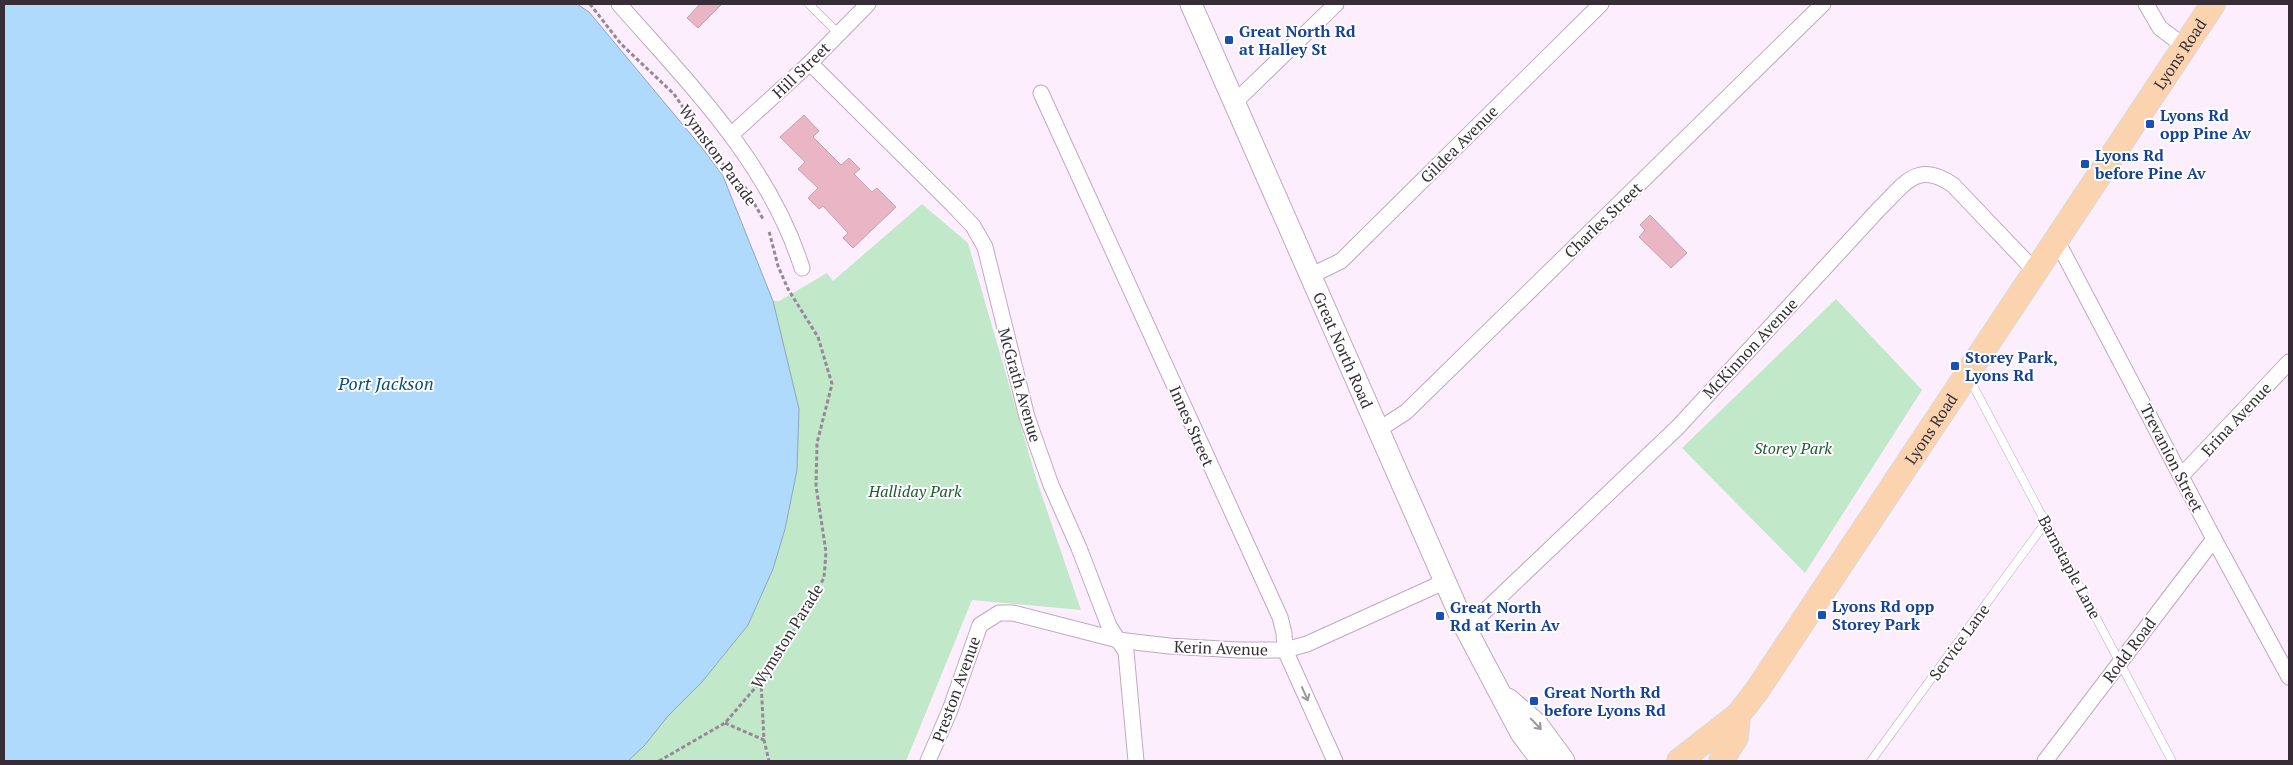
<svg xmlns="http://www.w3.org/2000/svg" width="2293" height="765" font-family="'PT Serif',serif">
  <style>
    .green { fill: #c1e8c8 }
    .water { fill: #b0dafb; stroke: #8ba6c0 }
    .building { fill: #eab6c6; stroke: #c4a1ac }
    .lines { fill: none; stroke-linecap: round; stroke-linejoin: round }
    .lane-casing { stroke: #bfa8c1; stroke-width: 9 }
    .street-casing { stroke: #bfa8c1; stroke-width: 17 }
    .secondary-casing { stroke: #bfa8c1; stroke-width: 23 }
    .primary-casing { stroke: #dbd9db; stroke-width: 26 }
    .path { stroke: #958996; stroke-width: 3; stroke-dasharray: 4 2.5; stroke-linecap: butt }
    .lane { stroke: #fff; stroke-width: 8 }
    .street { stroke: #fff; stroke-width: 15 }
    .secondary { stroke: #fff; stroke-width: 21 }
    .primary { stroke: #fbd4af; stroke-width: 24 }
    .oneway { stroke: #9a969b }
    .transit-dot { fill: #1a4fb4; stroke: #fff; stroke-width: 2 }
    .labels { text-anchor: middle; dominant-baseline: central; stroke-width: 4; stroke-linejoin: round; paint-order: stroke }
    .transit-label { font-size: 16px; font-weight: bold; fill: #164399; stroke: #fff; text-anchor: start }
    .street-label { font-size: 16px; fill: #362d37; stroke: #fff }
    .park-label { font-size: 16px; font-style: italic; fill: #1e5c32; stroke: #fff }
    .water-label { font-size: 18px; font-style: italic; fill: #065079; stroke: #fff }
  </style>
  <rect width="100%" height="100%" fill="#fdeefe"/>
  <g class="green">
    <path d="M 922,204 L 968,243 L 1036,478 L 1081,610 L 972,600 L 906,761 L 628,761 L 644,746 L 668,716 L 702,682 L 748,625 L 773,569 L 785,529 L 797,470 L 799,409 L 773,301 L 779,301 L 827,273 L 833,281 Z"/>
    <path d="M 1836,299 L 1922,390 L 1805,573 L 1682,448 Z"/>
  </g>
  <path class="water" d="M 4,4 L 577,4 L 589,12 L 703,149 L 723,176 L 773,301 L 799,409 L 797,470 L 785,529 L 773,569 L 748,625 L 702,682 L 668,716 L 644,746 L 628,761 L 4,761 Z"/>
  <g class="building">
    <path d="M 700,4 L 722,4 L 698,28 L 687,18 Z"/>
    <path d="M 804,115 L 819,131 L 813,137 L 841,165 L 849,158 L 860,169 L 854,174 L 872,192 L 877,188 L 896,207 L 853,248 L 843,238 L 848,233 L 823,206 L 819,209 L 808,198 L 818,188 L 798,169 L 805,162 L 780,137 Z"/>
    <path d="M 1650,215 L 1687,253 L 1671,268 L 1639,237 L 1645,230 L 1640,225 Z"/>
  </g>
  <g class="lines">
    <defs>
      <g id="lane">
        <path d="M 809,4 L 839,34"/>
        <path d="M 1969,378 L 2172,761"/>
        <path d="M 1871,761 L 2046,522"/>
      </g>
      <g id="street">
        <path d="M 619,4 C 690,85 769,163 802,268"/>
        <path d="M 2146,4 L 2160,28 L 2185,47"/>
        <path d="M 810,63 L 953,205 L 973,226 L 985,247 L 1027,417 L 1051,485 L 1079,548 L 1109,626 L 1126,652 L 1136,761"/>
        <path d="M 1041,93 L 1280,617 L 1284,633 L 1285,650 L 1335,761"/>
        <path d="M 1235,102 L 1336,4"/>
        <path d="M 732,134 L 810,63 L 868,4"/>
        <path d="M 2056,239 L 2214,539 L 2289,677"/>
        <path d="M 1310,276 L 1341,261 L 1601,4"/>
        <path d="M 1378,430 L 1406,412 L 1823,4"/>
        <path d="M 2182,475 L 2289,362"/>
        <path d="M 1466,629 L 1678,427 L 1879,209 C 1905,184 1917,160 1953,185 L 2035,271"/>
        <path d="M 928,761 L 950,710 L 980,625 L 999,613 L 1013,613 L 1118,640 L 1169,646 L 1239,650 L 1285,650 L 1307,644 L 1446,581"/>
        <path d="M 2045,761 L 2214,539"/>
      </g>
      <g id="secondary">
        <path id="s1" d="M 1191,4 L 1466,629 L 1521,733 L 1542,761"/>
        <path d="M 1508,699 L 1537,724 L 1564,761"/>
      </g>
      <g id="primary">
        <path id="s2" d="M 1679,761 L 1738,715 L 1756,692 L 2213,4"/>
        <path d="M 1721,761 L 1736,737 L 1738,715"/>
      </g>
    </defs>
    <use href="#lane" class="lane-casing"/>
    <use href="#street" class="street-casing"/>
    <use href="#secondary" class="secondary-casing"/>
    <use href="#primary" class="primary-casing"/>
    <g class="path">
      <path d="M 590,4 L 621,44 L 674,94 L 718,159 L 745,187 L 763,219"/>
      <path d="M 761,681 L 764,740 L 769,761"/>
      <path d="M 725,723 L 764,740"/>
      <path d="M 659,761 L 725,723 L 761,681 L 789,638 L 824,578 L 826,552 L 816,486 L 817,443 L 832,384 L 818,337 L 788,289 L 778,266 L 769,231"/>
    </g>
    <use href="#lane" class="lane"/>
    <use href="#street" class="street"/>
    <use href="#secondary" class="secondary"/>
    <use href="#primary" class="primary"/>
  </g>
  <defs><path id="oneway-shaft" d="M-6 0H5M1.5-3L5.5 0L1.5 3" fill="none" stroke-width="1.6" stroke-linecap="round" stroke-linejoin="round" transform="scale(1.25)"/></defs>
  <g class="oneway">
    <use href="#oneway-shaft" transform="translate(1305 694) rotate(66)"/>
    <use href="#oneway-shaft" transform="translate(1536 724) rotate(46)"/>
  </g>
  <g class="transit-dot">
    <rect x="1224" y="35" width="10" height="10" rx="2.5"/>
    <rect x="2145" y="119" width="10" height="10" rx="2.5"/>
    <rect x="2080" y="159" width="10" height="10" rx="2.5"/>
    <rect x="1950" y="361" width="10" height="10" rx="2.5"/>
    <rect x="1817" y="610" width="10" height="10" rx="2.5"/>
    <rect x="1435" y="611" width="10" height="10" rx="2.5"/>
    <rect x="1529" y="696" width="10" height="10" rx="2.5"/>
  </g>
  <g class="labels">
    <g class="transit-label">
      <text x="1239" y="31">Great North Rd<tspan x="1239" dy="18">at Halley St</tspan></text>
      <text x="2160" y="115">Lyons Rd<tspan x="2160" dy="18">opp Pine Av</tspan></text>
      <text x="2095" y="155">Lyons Rd<tspan x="2095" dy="18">before Pine Av</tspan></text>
      <text x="1965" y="357">Storey Park,<tspan x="1965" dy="18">Lyons Rd</tspan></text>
      <text x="1832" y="606">Lyons Rd opp<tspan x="1832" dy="18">Storey Park</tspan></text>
      <text x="1450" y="607">Great North<tspan x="1450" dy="18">Rd at Kerin Av</tspan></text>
      <text x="1544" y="692">Great North Rd<tspan x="1544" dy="18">before Lyons Rd</tspan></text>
    </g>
    <g class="street-label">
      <text stroke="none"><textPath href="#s2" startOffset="870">Lyons Road</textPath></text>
      <text transform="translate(801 70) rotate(-44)">Hill Street</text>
      <text transform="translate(1459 144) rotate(-45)">Gildea Avenue</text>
      <text transform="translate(718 155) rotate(54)">Wymston Parade</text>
      <text transform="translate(1603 220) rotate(-44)">Charles Street</text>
      <text transform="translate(1750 348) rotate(-47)">McKinnon Avenue</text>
      <text stroke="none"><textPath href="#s1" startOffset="378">Great North Road</textPath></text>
      <text transform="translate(1020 385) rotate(74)">McGrath Avenue</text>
      <text transform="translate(2236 419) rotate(-47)">Erina Avenue</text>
      <text transform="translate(1192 426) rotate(66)">Innes Street</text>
      <text stroke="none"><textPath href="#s2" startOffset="420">Lyons Road</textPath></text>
      <text transform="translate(2172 458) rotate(63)">Trevanion Street</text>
      <text transform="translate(2070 567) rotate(62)">Barnstaple Lane</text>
      <text transform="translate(787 636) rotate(-58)">Wymston Parade</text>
      <text transform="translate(1959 642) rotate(-54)">Service Lane</text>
      <text transform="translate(1221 648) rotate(2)">Kerin Avenue</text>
      <text transform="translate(2129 650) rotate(-53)">Rodd Road</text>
      <text transform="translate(956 689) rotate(-70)">Preston Avenue</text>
    </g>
    <g class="park-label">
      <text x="1793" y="448">Storey Park</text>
      <text x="915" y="491">Halliday Park</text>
    </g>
    <g class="water-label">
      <text x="386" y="383">Port Jackson</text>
    </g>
  </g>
  <rect width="2293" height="765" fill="none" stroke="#362d37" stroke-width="10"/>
</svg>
